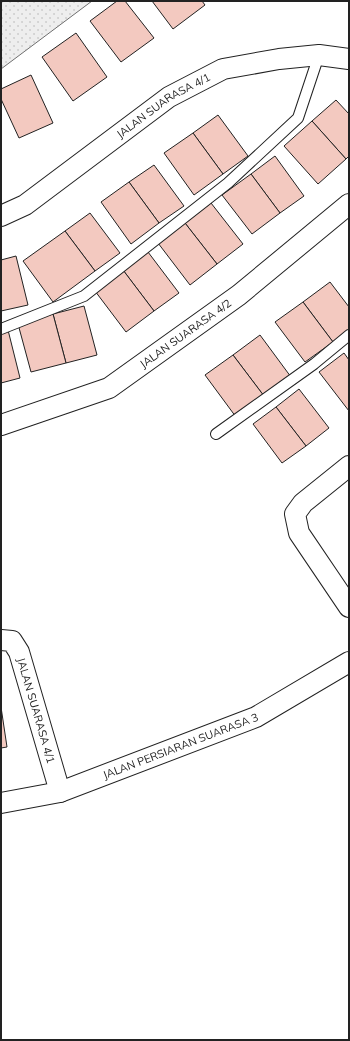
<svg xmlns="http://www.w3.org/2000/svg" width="350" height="1041" font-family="Mulish,sans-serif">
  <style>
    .park { fill: url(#park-dots); stroke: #6f6f6f }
    .building { fill: #f3c9c0; stroke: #222 }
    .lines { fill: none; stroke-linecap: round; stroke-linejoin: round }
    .service-casing { stroke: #222; stroke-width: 12 }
    .minor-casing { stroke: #222; stroke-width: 22 }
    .service { stroke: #fff; stroke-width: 10 }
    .minor { stroke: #fff; stroke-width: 20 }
    .labels { text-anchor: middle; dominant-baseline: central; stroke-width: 3; stroke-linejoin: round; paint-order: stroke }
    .street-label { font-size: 11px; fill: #222; stroke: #fff }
  </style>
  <defs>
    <pattern id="park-dots" width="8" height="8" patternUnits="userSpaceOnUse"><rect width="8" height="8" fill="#eee"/><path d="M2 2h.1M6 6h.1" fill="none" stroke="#ccc" stroke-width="1.8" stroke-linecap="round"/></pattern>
  </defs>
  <rect width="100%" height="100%" fill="#fff"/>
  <path class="park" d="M 1,1 L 92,1 L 1,69 Z"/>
  <g class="building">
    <path d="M 117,1 L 125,1 L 154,38 L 121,62 L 90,21 Z"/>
    <path d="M 152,1 L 202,1 L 205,5 L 173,29 Z"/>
    <path d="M 76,33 L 107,77 L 73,101 L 42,57 Z"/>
    <path d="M 31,75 L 53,123 L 19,138 L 1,99 L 1,89 Z"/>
    <path d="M 336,100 L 349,114 L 349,156 L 346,159 L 312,121 Z"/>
    <path d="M 218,115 L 248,156 L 223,174 L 193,133 Z"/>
    <path d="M 312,121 L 346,159 L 318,184 L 284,146 Z"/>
    <path d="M 193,133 L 223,174 L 194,195 L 164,153 Z"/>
    <path d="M 275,156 L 304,196 L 280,213 L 251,174 Z"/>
    <path d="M 154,165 L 184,206 L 159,223 L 129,182 Z"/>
    <path d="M 251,174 L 280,213 L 252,234 L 222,195 Z"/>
    <path d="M 129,182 L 159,223 L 131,244 L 101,202 Z"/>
    <path d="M 211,203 L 243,244 L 217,264 L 185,223 Z"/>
    <path d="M 90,213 L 120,253 L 95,271 L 65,231 Z"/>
    <path d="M 185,223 L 217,264 L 190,285 L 158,243 Z"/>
    <path d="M 65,231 L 95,271 L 53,302 L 23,261 Z"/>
    <path d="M 148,252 L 179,293 L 154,311 L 123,270 Z"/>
    <path d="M 16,256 L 28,305 L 1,311 L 1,260 Z"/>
    <path d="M 123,270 L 154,311 L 126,332 L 95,291 Z"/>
    <path d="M 330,282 L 349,307 L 349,330 L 333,342 L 303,302 Z"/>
    <path d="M 303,302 L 333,342 L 305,362 L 275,322 Z"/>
    <path d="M 84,306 L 97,355 L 66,363 L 53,314 Z"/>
    <path d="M 53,314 L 66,363 L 31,372 L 18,324 Z"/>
    <path d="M 7,326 L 20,378 L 1,383 L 1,327 Z"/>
    <path d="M 260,335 L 291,377 L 264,396 L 233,355 Z"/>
    <path d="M 344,353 L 349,360 L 349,411 L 319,372 Z"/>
    <path d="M 233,355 L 264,396 L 236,417 L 205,375 Z"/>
    <path d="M 299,389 L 329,428 L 306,446 L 276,407 Z"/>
    <path d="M 276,407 L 306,446 L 282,463 L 253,424 Z"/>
    <path d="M 1,707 L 7,747 L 1,748 Z"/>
  </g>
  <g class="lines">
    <defs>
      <g id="service">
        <path d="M 1,329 L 84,296 L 228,183 L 298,118 L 319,55"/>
        <path d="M 216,434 L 314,364 L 349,335"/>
      </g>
      <g id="minor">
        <path id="s1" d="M 1,216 L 25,205 L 169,97 L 223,69 L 279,59 L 319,55 L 349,59"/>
        <path id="s2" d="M 1,425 L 109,388 L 239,295 L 349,204"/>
        <path d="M 349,466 L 303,503 L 295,514 L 299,533 L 349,607"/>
        <path id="s3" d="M 1,640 L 12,641 L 19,652 L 60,792"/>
        <path id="s4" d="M 1,803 L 60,792 L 256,717 L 349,662"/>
      </g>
    </defs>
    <use href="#service" class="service-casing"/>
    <use href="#minor" class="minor-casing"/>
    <use href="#service" class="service"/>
    <use href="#minor" class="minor"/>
  </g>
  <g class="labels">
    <g class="street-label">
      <text stroke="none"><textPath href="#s1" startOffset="197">JALAN SUARASA 4/1</textPath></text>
      <text stroke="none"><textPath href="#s2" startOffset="208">JALAN SUARASA 4/2</textPath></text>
      <text stroke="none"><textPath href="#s3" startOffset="85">JALAN SUARASA 4/1</textPath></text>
      <text stroke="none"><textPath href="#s4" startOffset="189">JALAN PERSIARAN SUARASA 3</textPath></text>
    </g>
  </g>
  <rect width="350" height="1041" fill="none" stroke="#222222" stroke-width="4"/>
</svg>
